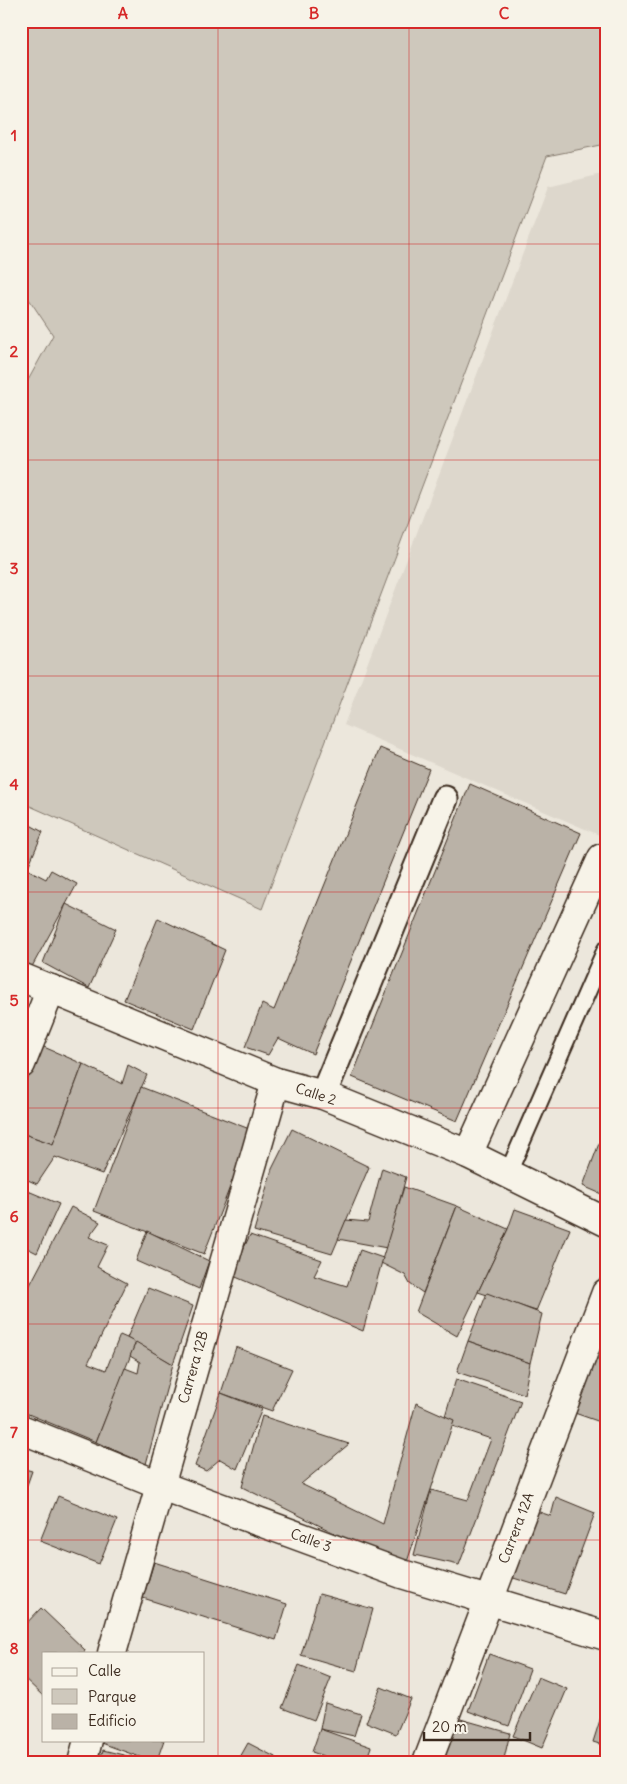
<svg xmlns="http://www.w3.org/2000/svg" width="627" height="1784" font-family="Delius,sans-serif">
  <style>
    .built { fill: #ddd7cc }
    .green { fill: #cec8bc; stroke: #84796d }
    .building { fill: #bab2a7; stroke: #3b2a1e }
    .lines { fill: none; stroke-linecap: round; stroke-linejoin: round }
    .service-casing { stroke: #3b2a1e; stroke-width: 20 }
    .pedestrian-casing { stroke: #3b2a1e; stroke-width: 29 }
    .minor-casing { stroke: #3b2a1e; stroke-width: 31 }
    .service { stroke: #f7f3e8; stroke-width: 16 }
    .pedestrian { stroke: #f7f3e8; stroke-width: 25 }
    .minor { stroke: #f7f3e8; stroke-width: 28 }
    .grid { fill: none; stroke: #d62828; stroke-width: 1; stroke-opacity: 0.55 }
    .labels { text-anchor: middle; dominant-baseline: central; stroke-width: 4; stroke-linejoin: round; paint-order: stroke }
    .street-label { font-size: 14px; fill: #3b2a1e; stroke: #f7f3e8 }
    .neatline { fill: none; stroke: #d62828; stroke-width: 2 }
    .grid-label { font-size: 16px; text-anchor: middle; font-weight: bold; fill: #d62828 }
  </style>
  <rect width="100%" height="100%" fill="#ece7dc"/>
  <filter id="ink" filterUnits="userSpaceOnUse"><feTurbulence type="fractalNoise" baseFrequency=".02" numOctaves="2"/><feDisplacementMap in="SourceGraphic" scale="10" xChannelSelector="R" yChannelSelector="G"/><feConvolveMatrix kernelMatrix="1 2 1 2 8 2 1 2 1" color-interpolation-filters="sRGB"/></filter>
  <g filter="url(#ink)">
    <path class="built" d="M 606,173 L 606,838 L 344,725 L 548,187 Z"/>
    <path class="green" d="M 21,21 L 606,21 L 606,144 L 547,156 L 262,909 L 21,802 L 21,393 L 53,335 L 21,287 Z"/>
    <g class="building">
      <path d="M 380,748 L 429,769 L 313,1054 L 278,1038 L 268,1055 L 245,1047 L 262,1004 L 274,1010 Z"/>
      <path d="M 470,784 L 581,833 L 457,1121 L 352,1077 Z"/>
      <path d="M 21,820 L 43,832 L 27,869 L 46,879 L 51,870 L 77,884 L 28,974 L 21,971 Z"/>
      <path d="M 66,904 L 116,929 L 89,988 L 43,963 Z"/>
      <path d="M 158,918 L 225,950 L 194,1029 L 124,1000 Z"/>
      <path d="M 37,1044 L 83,1064 L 53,1144 L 21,1133 L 21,1090 Z"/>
      <path d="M 83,1064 L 122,1084 L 128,1065 L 147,1075 L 102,1174 L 55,1157 L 37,1184 L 21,1177 L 21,1133 L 53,1144 Z"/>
      <path d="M 141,1087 L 252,1130 L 204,1254 L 94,1211 Z"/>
      <path d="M 606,1125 L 606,1196 L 583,1186 Z"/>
      <path d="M 292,1129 L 369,1167 L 332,1254 L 254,1231 L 272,1169 Z"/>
      <path d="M 382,1168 L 406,1177 L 387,1248 L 338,1239 L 346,1220 L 368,1222 Z"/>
      <path d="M 404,1187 L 457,1206 L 423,1293 L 410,1284 L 405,1275 L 381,1263 Z"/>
      <path d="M 21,1188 L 59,1204 L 37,1253 L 21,1245 Z"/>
      <path d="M 457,1206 L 508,1229 L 457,1336 L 416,1312 Z"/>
      <path d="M 71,1207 L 100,1222 L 89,1237 L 108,1245 L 97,1267 L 127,1283 L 88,1363 L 106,1370 L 120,1335 L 136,1342 L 96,1442 L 21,1411 L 21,1302 Z"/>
      <path d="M 515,1209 L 570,1229 L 536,1311 L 478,1292 L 508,1229 Z"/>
      <path d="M 147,1231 L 209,1261 L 199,1289 L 136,1261 Z"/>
      <path d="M 250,1235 L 322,1260 L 314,1276 L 347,1286 L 360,1250 L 383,1258 L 363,1331 L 231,1275 Z"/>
      <path d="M 148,1288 L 193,1306 L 173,1364 L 127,1338 Z"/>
      <path d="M 487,1293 L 542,1314 L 530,1363 L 468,1341 Z"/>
      <path d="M 468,1341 L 530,1363 L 524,1394 L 457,1372 Z"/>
      <path d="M 136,1342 L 173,1364 L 146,1464 L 96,1442 L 125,1368 L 138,1373 L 140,1362 L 130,1356 Z"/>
      <path d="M 236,1347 L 292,1369 L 272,1411 L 221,1393 Z"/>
      <path d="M 590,1356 L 606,1362 L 606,1424 L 569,1411 Z"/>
      <path d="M 456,1379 L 521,1401 L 459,1565 L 414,1555 L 431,1490 L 468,1500 L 491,1439 L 443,1423 Z"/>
      <path d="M 221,1393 L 262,1409 L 237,1469 L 220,1459 L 206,1471 L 195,1466 Z"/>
      <path d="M 416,1403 L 454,1420 L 405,1568 L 242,1487 L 262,1416 L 349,1444 L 301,1484 L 383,1524 Z"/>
      <path d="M 21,1468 L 32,1471 L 21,1502 Z"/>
      <path d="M 58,1496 L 117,1520 L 99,1564 L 40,1541 Z"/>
      <path d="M 556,1497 L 595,1513 L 565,1594 L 507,1576 L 528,1508 L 551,1516 Z"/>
      <path d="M 154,1562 L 287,1604 L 276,1640 L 143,1598 Z"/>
      <path d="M 319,1594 L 373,1609 L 356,1671 L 301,1655 Z"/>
      <path d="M 41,1608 L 85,1650 L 84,1653 L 44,1653 L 44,1697 L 21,1675 L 21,1629 Z"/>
      <path d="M 489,1654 L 530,1669 L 509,1726 L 468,1711 Z"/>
      <path d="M 299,1665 L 331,1678 L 314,1720 L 282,1708 Z"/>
      <path d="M 538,1677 L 567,1689 L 542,1748 L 513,1736 Z"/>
      <path d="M 381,1687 L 411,1699 L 396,1734 L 366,1722 Z"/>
      <path d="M 606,1701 L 606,1746 L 593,1742 Z"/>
      <path d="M 325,1703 L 361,1714 L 354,1736 L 320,1729 Z"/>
      <path d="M 450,1716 L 510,1733 L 503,1763 L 469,1763 L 440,1754 Z"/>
      <path d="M 320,1729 L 371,1747 L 365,1763 L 343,1763 L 312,1752 Z"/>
      <path d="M 100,1740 L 164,1740 L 156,1763 L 99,1742 Z"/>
      <path d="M 248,1743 L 277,1758 L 274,1763 L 246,1763 L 239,1759 Z"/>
      <path d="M 103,1750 L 156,1763 L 99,1763 Z"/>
    </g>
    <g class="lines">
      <defs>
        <path id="service" d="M 508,1173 L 606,949"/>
        <path id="pedestrian" d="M 323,1095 L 445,799"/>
        <g id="minor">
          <path d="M 21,977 L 276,1082 L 323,1095 L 468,1154 L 606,1222"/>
          <path d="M 21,1064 L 51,989"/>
          <path d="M 468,1154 L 602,858"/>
          <path d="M 21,1429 L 159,1485 L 402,1574 L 606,1636"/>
          <path d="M 112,1653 L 276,1082"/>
          <path d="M 82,1763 L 88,1740"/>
          <path d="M 427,1763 L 606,1293"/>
        </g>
      </defs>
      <use href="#service" class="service-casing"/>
      <use href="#pedestrian" class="pedestrian-casing"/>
      <use href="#minor" class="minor-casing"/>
      <use href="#service" class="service"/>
      <use href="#pedestrian" class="pedestrian"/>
      <use href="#minor" class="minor"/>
    </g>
  </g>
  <path class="grid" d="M 218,21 L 218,1763M 409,21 L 409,1763M 21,244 L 606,244M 21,460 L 606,460M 21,676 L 606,676M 21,892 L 606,892M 21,1108 L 606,1108M 21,1324 L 606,1324M 21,1540 L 606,1540"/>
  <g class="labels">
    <g class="street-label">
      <text transform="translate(316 1094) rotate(18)">Calle 2</text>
      <text transform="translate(193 1367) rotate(-74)">Carrera 12B</text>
      <text transform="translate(516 1528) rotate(-69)">Carrera 12A</text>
      <text transform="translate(311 1540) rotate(20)">Calle 3</text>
    </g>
  </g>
  <rect width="627" height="1784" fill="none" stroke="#f7f3e8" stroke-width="55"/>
  <rect x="42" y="1652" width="162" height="90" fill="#f7f3e8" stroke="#aca397"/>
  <rect x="52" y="1668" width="25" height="8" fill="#f7f3e8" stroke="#aca397"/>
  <text x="88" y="1676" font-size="15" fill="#3b2a1e">Calle</text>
  <rect x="52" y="1689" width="25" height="15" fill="#cec8bc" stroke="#aca397"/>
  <text x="88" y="1702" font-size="15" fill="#3b2a1e">Parque</text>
  <rect x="52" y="1714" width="25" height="15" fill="#bab2a7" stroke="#aca397"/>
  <text x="88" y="1726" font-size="15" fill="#3b2a1e">Edificio</text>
  <path d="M424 1732v8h106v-8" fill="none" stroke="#3b2a1e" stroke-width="2.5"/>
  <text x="432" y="1732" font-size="15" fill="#3b2a1e" stroke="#f7f3e8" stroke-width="4" paint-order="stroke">20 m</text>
  <rect x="28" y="28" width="572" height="1728" class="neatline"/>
  <g class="grid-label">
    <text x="123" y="19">A</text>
    <text x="314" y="19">B</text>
    <text x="504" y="19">C</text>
    <text x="14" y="141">1</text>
    <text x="14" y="357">2</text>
    <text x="14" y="574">3</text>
    <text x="14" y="790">4</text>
    <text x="14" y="1006">5</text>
    <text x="14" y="1222">6</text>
    <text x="14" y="1438">7</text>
    <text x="14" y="1654">8</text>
  </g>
</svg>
